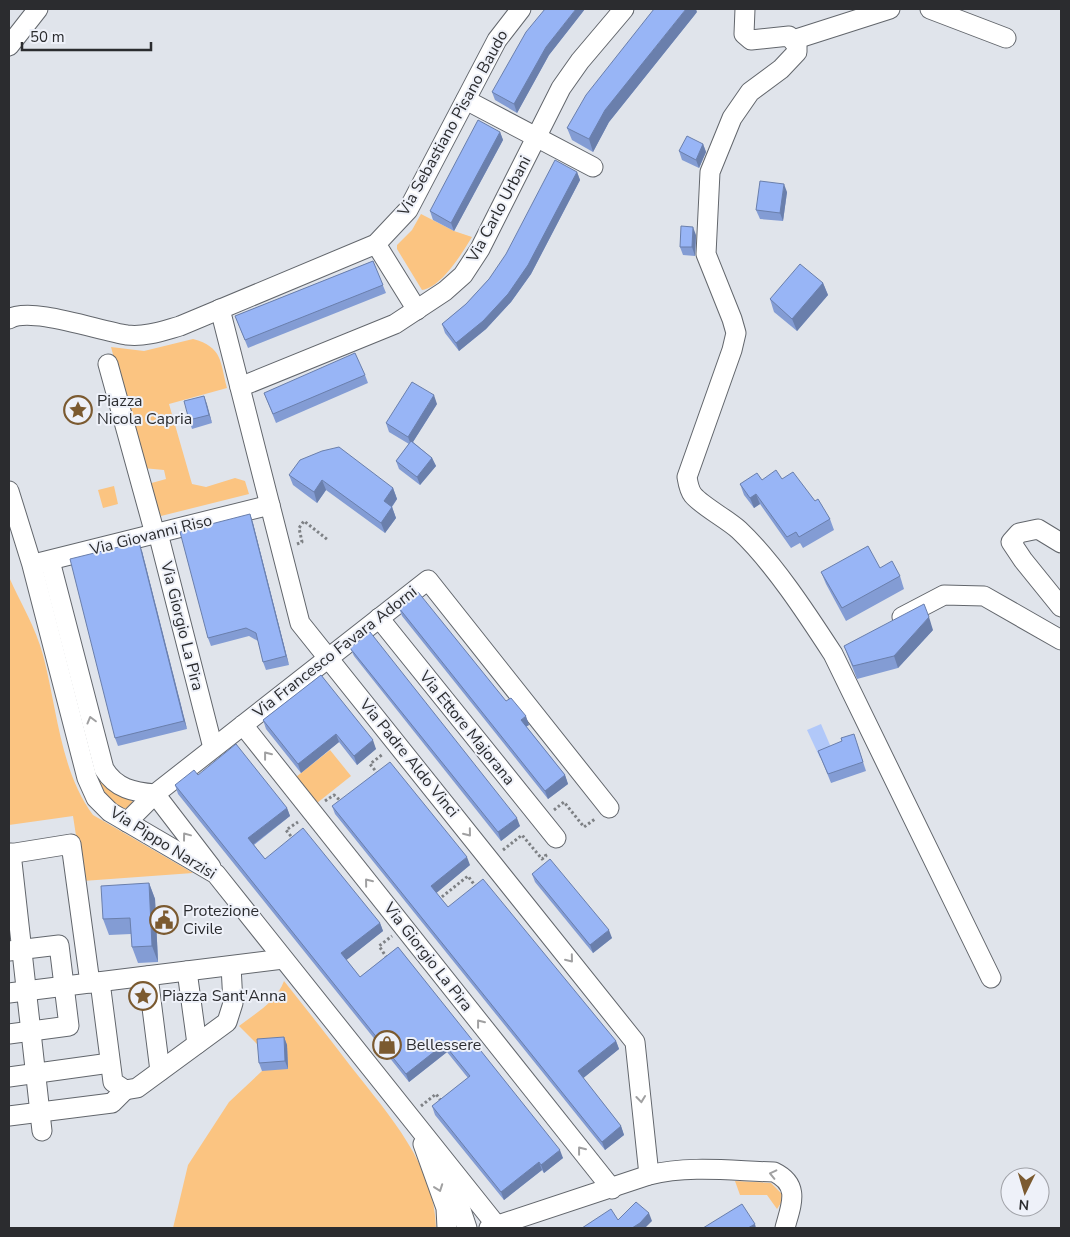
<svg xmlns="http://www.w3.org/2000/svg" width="1070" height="1237" font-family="'Nunito Sans',sans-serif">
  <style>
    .green { fill: #fbc481 }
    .water { fill: #b1c8f9 }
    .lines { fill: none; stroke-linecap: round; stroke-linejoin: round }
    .minor-casing { stroke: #62666c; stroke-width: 21 }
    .path { stroke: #7e8185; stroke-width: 3; stroke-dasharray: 2.5 2.5; stroke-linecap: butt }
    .minor { stroke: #fff; stroke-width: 19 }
    .wall { fill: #839cd4 }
    .shaded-wall { fill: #6a7fac }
    .building { fill: #98b5f6; stroke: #6a7fac }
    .oneway { stroke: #a0a0a1 }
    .labels { text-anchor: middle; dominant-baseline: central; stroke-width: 4; stroke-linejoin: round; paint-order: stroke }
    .street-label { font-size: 16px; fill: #2b2c2f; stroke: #eef1f9 }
    .poi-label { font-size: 16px; fill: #2b2c2f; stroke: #eef1f9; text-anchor: start }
  </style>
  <rect width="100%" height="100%" fill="#e0e4eb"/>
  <g class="green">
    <path d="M 421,214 L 454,231 L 472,237 C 462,253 442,287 422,290 L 397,249 L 397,245 L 412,230 Z"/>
    <path d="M 193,339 C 223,347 220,362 227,388 L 169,404 L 192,484 L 206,487 L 235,478 L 245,481 L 249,494 L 161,516 L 148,484 L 166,479 L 164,470 L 143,468 L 111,347 L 144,351 Z"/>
    <path d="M 114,486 L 118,504 L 103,508 L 98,490 Z"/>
    <path d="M 47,576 L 99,774 L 133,802 L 131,806 L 124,809 L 111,803 L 98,787 Z"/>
    <path d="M 9,577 C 20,602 36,628 43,655 C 57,707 60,771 93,815 L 193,873 L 83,881 L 73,816 L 9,825 Z"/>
    <path d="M 330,750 L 351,776 L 317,803 L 296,777 Z"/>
    <path d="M 284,981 C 307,1010 330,1039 352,1068 C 389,1115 435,1166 436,1228 L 173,1228 L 188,1165 L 229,1102 L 262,1071 L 260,1047 L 239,1026 C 256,1013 276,1002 284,981 Z"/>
    <path d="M 735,1181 L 771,1183 L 782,1194 L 781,1203 L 777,1209 L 767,1195 L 740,1195 Z"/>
  </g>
  <path class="water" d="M 821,724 L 833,752 L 820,758 L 807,730 Z"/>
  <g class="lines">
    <defs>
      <g id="minor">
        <path d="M 745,9 L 744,34 L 751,40 L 789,36 L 797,46 L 797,52 L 781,69 L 750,92 L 732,118 L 710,172 L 706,254 L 732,319 L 736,333 L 732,350 L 687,477 C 688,483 689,490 693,495 C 702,506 727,519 739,530 C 773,562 807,614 833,654 L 991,978"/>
        <path d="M 930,9 L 1006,38"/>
        <path d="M 793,40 L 890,9"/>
        <path d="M 9,46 L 38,9"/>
        <path d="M 466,100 L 593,167"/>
        <path d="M 376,244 L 417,310"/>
        <path d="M 220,309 L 300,623 L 635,1042 L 649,1175"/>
        <path d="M 9,319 C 31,306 99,331 127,335 C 146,337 162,331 180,326 L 376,244 L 408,210 L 497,40 L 521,9"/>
        <path d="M 108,364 L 155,534"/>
        <path d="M 240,387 L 395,324 L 445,291 L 463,275 L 480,249 L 561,88 L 580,61 L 624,9"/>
        <path d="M 9,491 L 32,565 L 87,778 L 96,798 L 110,812 L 216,874 L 497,1226"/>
        <path d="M 158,533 L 213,748"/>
        <path d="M 1061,543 L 1038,529 L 1019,533 L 1011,542 L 1023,560 L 1061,607"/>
        <path d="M 50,561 L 104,769 C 116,789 134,792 155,794 L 211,867"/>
        <path d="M 38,563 L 270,505"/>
        <path d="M 902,617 L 944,595 L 984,596 L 1061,640"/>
        <path d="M 379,618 L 556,838"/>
        <path d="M 243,725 L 612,1189"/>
        <path d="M 127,822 L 155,794 L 428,580 L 609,808"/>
        <path d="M 11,853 L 42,1131"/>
        <path d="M 9,854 L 71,844 L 90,983"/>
        <path d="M 9,951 L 59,945 L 69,1026 L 9,1034"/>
        <path d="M 187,971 L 197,1044"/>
        <path d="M 148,976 L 160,1071"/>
        <path d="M 100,982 L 113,1082 L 125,1090 L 137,1088 L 227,1022 L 233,1003 L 231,966"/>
        <path d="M 9,993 L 283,959"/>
        <path d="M 9,1077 L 110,1063"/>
        <path d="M 9,1116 L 112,1103 L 125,1090"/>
        <path d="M 423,1144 L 446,1208 L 447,1228"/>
        <path d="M 449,1174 L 467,1228"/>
        <path d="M 489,1228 L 649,1175 C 690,1165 733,1171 774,1172 C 801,1185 791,1205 785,1228"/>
      </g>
    </defs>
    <use href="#minor" class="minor-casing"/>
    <g class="path">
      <path d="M 297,544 L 302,542 L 299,528 L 304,521 L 328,540"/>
      <path d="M 378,774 L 370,764 L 383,754"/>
      <path d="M 325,801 L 334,795 L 342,802"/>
      <path d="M 554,810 L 564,802 L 584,827 L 595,819"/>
      <path d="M 294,840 L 286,830 L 298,822"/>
      <path d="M 503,850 L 522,835 L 542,859 L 546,856 L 544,852"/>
      <path d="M 438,900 L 468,876 L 476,887 L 478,886"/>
      <path d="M 387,958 L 379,946 L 392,936"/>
      <path d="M 421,1106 L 436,1094 L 442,1102"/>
    </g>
    <use href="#minor" class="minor"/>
  </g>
  <g class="wall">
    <path d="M 585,9 L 549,55 L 517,113 L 495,100 L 492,92 Z"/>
    <path d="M 697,12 L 609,122 L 593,152 L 572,140 L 567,128 Z"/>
    <path d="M 500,132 L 503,140 L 454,231 L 433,220 L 430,211 Z"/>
    <path d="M 703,144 L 706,152 L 699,168 L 682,160 L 679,151 Z"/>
    <path d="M 577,172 L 580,180 L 531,274 L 511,302 L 486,329 L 459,351 L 445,333 L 442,324 L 466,304 L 489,279 Z"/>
    <path d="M 787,192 L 783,221 L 760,219 L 756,210 Z"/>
    <path d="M 696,235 L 695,256 L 683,255 L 680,247 Z"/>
    <path d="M 373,261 L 386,293 L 248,348 L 235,316 Z"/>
    <path d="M 823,283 L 828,295 L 797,331 L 774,312 L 770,299 Z"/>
    <path d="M 365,375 L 368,383 L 276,423 L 264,393 Z"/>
    <path d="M 204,396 L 212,423 L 192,429 L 189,420 Z"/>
    <path d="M 437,404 L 413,442 L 432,458 L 436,466 L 420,485 L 399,469 L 396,461 L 409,444 L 389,432 L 386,423 Z"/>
    <path d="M 289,475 L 393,488 L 397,499 L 392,507 L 396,518 L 385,533 L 326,490 L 317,503 L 293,485 Z"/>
    <path d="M 782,479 L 815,501 L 830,519 L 834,530 L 803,548 L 800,543 L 791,548 L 760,504 L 754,508 L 744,495 L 740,484 L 762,480 Z"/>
    <path d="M 250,514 L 253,523 L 289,665 L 266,670 L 263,662 L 258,641 L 249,636 L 211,646 L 208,638 Z"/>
    <path d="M 142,551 L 187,729 L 118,746 L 115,738 Z"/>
    <path d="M 880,568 L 900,576 L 904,589 L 846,621 L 826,584 L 821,572 Z"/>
    <path d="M 399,608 L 529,725 L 526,726 L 565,775 L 568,784 L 548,799 L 402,616 Z"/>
    <path d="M 933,630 L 898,668 L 857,679 L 844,646 Z"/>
    <path d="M 350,648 L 520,826 L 501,841 L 354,656 Z"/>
    <path d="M 321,675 L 376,749 L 357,765 L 339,742 L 301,773 L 266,729 L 263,720 Z"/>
    <path d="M 857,743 L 866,771 L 831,783 L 818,751 Z"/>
    <path d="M 198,775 L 287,808 L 290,816 L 254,845 L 265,859 L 380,923 L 383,931 L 346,960 L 360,977 L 398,947 L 563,1158 L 544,1173 L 542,1170 L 504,1200 L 435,1115 L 432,1106 L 468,1078 L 447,1052 L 409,1082 L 178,794 L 175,785 Z"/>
    <path d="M 332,806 L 470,865 L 436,893 L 448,907 L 616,1041 L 619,1049 L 583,1078 L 621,1126 L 624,1135 L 605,1150 L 335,814 Z"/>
    <path d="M 532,874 L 612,938 L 593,953 L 535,882 Z"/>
    <path d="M 149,883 L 155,899 L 158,962 L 138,963 L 132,947 L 131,934 L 109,935 L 103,919 Z"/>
    <path d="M 284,1037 L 287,1045 L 288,1069 L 262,1071 L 259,1063 Z"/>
  </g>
  <g class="shaded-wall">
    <path d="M 576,9 L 585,9 L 549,55 L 517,113 L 514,104 L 546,47 Z"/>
    <path d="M 686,9 L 696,9 L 697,12 L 609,122 L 593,152 L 589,139 L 605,110 Z"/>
    <path d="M 500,132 L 503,140 L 454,231 L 451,223 Z"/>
    <path d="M 703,144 L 706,152 L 699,168 L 696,160 Z"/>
    <path d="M 577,172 L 580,180 L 531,274 L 511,302 L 486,329 L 459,351 L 456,343 Z"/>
    <path d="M 784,184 L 787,192 L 783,221 L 780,213 Z"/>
    <path d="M 693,227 L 696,235 L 695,256 L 692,247 Z"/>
    <path d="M 823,283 L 828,295 L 797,331 L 792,319 Z"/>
    <path d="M 434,395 L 437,404 L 411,445 L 408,437 Z"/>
    <path d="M 204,396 L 207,404 L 212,423 L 209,415 Z"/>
    <path d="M 432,458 L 436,466 L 420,485 L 417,477 Z"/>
    <path d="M 322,480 L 326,490 L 317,503 L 314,492 Z"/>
    <path d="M 393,488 L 397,499 L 388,512 L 384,501 Z"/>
    <path d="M 756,494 L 760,504 L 754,508 L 750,498 Z"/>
    <path d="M 392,507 L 396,518 L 385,533 L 381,523 Z"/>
    <path d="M 250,514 L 253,523 L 289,665 L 286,656 Z"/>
    <path d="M 139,542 L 142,551 L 187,729 L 184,721 Z"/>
    <path d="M 929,617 L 933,630 L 898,668 L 894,656 Z"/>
    <path d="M 526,716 L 529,725 L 524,728 L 521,720 Z"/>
    <path d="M 336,734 L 339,742 L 301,773 L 298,764 Z"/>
    <path d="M 373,740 L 376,749 L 357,765 L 354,756 Z"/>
    <path d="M 565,775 L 568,784 L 548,799 L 545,791 Z"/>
    <path d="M 287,808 L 290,816 L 251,846 L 248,838 Z"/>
    <path d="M 517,818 L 520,826 L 501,841 L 498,832 Z"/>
    <path d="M 467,857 L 470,865 L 434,895 L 431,886 Z"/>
    <path d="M 149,883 L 155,899 L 158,962 L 152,946 Z"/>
    <path d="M 380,923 L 383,931 L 344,962 L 341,953 Z"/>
    <path d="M 609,930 L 612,938 L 593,953 L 590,945 Z"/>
    <path d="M 284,1037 L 287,1045 L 288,1069 L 285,1061 Z"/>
    <path d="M 616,1041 L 619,1049 L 581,1080 L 578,1071 Z"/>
    <path d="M 444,1044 L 447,1052 L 409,1082 L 406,1074 Z"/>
    <path d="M 621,1126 L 624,1135 L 605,1150 L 602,1142 Z"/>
    <path d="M 560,1150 L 563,1158 L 544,1173 L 541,1165 Z"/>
    <path d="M 539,1162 L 542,1170 L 504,1200 L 501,1192 Z"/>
    <path d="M 649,1213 L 652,1221 L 645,1228 L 632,1228 Z"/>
    <path d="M 755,1224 L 756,1228 L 748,1228 Z"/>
  </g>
  <g class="building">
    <path d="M 545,9 L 576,9 L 546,47 L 514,104 L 492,92 L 526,32 Z"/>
    <path d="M 654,9 L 686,9 L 605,110 L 589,139 L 567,128 L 586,95 Z"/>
    <path d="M 478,120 L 500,132 L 451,223 L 430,211 Z"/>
    <path d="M 687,136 L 703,144 L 696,160 L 679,151 Z"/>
    <path d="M 555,160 L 577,172 L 528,265 L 508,294 L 483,321 L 456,343 L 442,324 L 466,304 L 489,279 L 506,254 Z"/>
    <path d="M 760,181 L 784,184 L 780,213 L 756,210 Z"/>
    <path d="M 681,226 L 693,227 L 692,247 L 680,247 Z"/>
    <path d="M 373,261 L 383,285 L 245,340 L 235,316 Z"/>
    <path d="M 800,264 L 823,283 L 792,319 L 770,299 Z"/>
    <path d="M 355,353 L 365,375 L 273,414 L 264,393 Z"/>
    <path d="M 412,382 L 434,395 L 408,437 L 386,423 Z"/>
    <path d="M 204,396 L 209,415 L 189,420 L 184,401 Z"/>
    <path d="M 411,441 L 432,458 L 417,477 L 396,461 Z"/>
    <path d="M 339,447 L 393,488 L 384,501 L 392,507 L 381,523 L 322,480 L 314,492 L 289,475 L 300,460 L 322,451 Z"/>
    <path d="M 776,470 L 782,479 L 793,472 L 815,501 L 818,499 L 830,519 L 799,537 L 796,532 L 787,537 L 756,494 L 750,498 L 740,484 L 757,473 L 762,480 Z"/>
    <path d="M 250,514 L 286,656 L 263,662 L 256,633 L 246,628 L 208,638 L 180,532 Z"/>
    <path d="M 139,542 L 184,721 L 115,738 L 70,559 Z"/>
    <path d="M 868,546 L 880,568 L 892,561 L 900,576 L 842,608 L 821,572 Z"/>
    <path d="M 418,592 L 506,701 L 511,698 L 526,716 L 521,720 L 565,775 L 545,791 L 399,608 Z"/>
    <path d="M 924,604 L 929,617 L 894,656 L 853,666 L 844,646 Z"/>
    <path d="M 370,632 L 517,818 L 498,832 L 350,648 Z"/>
    <path d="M 321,675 L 373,740 L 354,756 L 336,734 L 298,764 L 263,720 Z"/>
    <path d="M 854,734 L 863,762 L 828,774 L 818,751 L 842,741 L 841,738 Z"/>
    <path d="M 236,744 L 287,808 L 248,838 L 265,859 L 303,828 L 380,923 L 341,953 L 360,977 L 398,947 L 560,1150 L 541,1165 L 539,1162 L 501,1192 L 432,1106 L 470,1076 L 444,1044 L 406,1074 L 175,785 L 194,770 L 198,775 Z"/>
    <path d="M 390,762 L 467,857 L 431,886 L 448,907 L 483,879 L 616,1041 L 578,1071 L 621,1126 L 602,1142 L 332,806 Z"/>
    <path d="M 550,859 L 609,930 L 590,945 L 532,874 Z"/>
    <path d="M 149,883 L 152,946 L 132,947 L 130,918 L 103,919 L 101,886 Z"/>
    <path d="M 284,1037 L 285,1061 L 259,1063 L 257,1039 Z"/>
    <path d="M 636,1202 L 649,1213 L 640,1223 L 632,1228 L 582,1228 L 611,1209 L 618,1220 Z"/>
    <path d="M 742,1204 L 755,1224 L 748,1228 L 703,1228 Z"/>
  </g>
  <defs><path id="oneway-chevron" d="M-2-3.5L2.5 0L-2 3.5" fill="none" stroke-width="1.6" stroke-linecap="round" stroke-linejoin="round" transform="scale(1.25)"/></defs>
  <g class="oneway">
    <use href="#oneway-chevron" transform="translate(91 720) rotate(-105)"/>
    <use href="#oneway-chevron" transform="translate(267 755) rotate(-128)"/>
    <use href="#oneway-chevron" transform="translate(468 833) rotate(51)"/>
    <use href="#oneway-chevron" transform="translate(186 836) rotate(-127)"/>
    <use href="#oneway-chevron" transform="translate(368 882) rotate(-129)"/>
    <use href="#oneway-chevron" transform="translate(570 959) rotate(51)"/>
    <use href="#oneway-chevron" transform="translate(480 1023) rotate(-128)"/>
    <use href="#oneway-chevron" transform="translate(641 1099) rotate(84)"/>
    <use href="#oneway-chevron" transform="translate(581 1150) rotate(-128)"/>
    <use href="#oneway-chevron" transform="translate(773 1174) rotate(-167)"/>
    <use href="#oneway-chevron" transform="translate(439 1188) rotate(70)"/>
  </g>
  <defs>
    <symbol id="sight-ring" viewBox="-11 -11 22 22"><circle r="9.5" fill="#eef1f9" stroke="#7b5a30" stroke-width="1.5"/><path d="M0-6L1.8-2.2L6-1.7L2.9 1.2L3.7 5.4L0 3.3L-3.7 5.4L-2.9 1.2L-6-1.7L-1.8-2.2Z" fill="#7b5a30"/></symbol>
    <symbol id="civic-ring" viewBox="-11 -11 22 22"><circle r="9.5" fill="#eef1f9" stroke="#7b5a30" stroke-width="1.5"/><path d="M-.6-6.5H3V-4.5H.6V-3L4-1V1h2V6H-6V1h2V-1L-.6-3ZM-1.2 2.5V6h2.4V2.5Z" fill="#7b5a30"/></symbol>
    <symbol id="shop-ring" viewBox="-11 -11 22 22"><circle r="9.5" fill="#eef1f9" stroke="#7b5a30" stroke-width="1.5"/><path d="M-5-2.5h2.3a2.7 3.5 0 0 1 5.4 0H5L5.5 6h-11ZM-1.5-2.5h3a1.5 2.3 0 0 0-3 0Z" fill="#7b5a30"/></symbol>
  </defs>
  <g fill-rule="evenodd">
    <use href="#sight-ring" x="62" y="394" width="32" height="32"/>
    <use href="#civic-ring" x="148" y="904" width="32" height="32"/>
    <use href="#sight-ring" x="127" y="980" width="32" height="32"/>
    <use href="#shop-ring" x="371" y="1029" width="32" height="32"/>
  </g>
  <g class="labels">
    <g class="street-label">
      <text transform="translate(453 123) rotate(-61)">Via Sebastiano Pisano Baudo</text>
      <text transform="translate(499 209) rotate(-62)">Via Carlo Urbani</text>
      <text transform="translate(151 535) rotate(-14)">Via Giovanni Riso</text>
      <text transform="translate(182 626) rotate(76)">Via Giorgio La Pira</text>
      <text transform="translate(335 652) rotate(-38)">Via Francesco Favara Adorni</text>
      <text transform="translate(467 728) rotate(51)">Via Ettore Majorana</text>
      <text transform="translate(409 758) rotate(51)">Via Padre Aldo Vinci</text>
      <text transform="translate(163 843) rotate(32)">Via Pippo Narzisi</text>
      <text transform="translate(428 957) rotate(52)">Via Giorgio La Pira</text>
    </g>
    <g class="poi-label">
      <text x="97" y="401">Piazza<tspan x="97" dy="18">Nicola Capria</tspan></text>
      <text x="183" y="911">Protezione<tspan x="183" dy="18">Civile</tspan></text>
      <text x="162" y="996">Piazza Sant'Anna</text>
      <text x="406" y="1045">Bellessere</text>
    </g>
  </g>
  <rect width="1070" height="1237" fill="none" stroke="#2b2c2f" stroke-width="20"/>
  <g transform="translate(1025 1192) rotate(185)"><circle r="24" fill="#eef1f9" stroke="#a0a2a8"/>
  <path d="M0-4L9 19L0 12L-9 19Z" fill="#7b5a30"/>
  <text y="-8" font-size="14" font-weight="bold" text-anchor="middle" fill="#2b2c2f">N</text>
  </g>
  <path d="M22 42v8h129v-8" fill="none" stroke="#2b2c2f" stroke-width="2.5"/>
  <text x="30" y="42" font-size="15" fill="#2b2c2f" stroke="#eef1f9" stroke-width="4" paint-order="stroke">50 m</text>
</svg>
